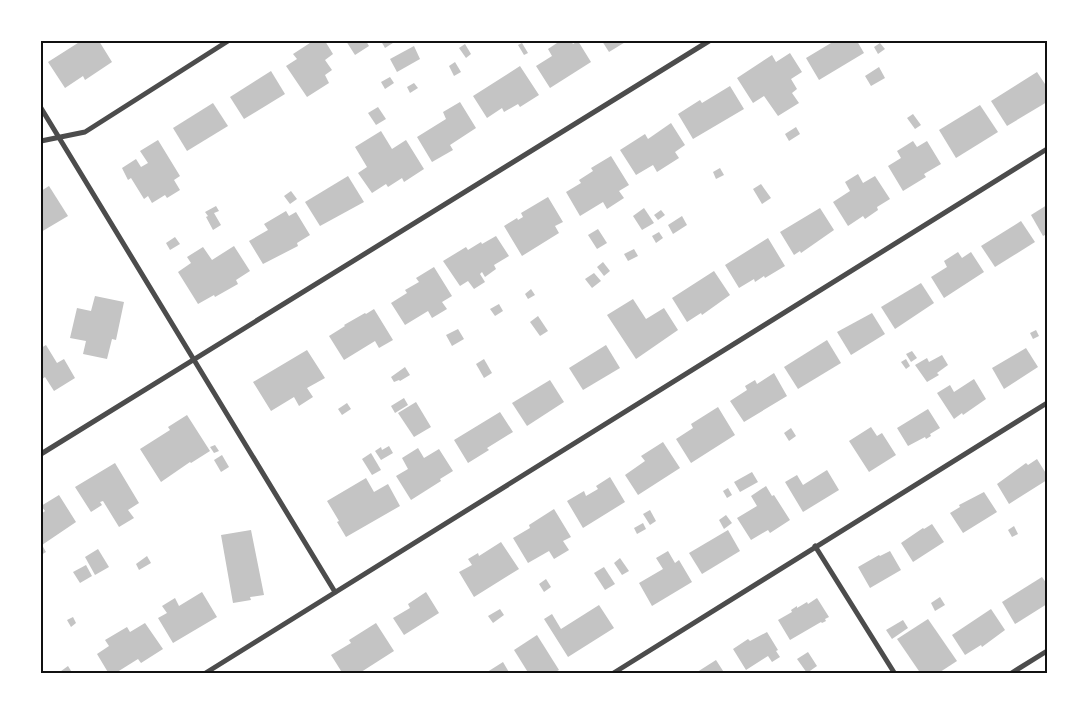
<svg xmlns="http://www.w3.org/2000/svg" width="1088" height="715" font-family="Montserrat,sans-serif">
  <style>
    .building { fill: #c4c4c4 }
    .lines { fill: none; stroke-linecap: round; stroke-linejoin: round }
    .minor { stroke: #4c4c4c; stroke-width: 5 }
    .neatline { fill: none; stroke: #111; stroke-width: 2 }
  </style>
  <rect width="100%" height="100%" fill="#fff"/>
  <g class="building">
    <path d="M 81,41 L 99,41 L 112,62 L 85,80 L 83,76 L 65,88 L 48,62 Z"/>
    <path d="M 313,41 L 325,41 L 333,54 L 325,60 L 332,70 L 325,75 L 329,83 L 307,97 L 286,66 L 297,59 L 293,54 Z"/>
    <path d="M 346,41 L 366,41 L 369,46 L 355,55 Z"/>
    <path d="M 381,41 L 396,41 L 385,48 Z"/>
    <path d="M 560,41 L 571,41 L 573,44 L 578,41 L 591,62 L 550,88 L 536,66 L 552,56 L 548,49 Z"/>
    <path d="M 602,41 L 627,41 L 609,52 Z"/>
    <path d="M 830,41 L 857,41 L 864,53 L 819,80 L 806,58 L 831,43 Z"/>
    <path d="M 522,43 L 528,53 L 524,55 L 518,45 Z"/>
    <path d="M 880,43 L 885,49 L 878,54 L 874,47 Z"/>
    <path d="M 465,44 L 471,54 L 466,58 L 459,48 Z"/>
    <path d="M 414,46 L 420,59 L 397,72 L 390,59 Z"/>
    <path d="M 790,53 L 802,72 L 791,79 L 797,89 L 792,93 L 799,103 L 778,116 L 764,96 L 753,103 L 737,78 L 772,55 L 776,62 Z"/>
    <path d="M 455,62 L 461,72 L 454,76 L 449,66 Z"/>
    <path d="M 520,66 L 539,95 L 520,107 L 518,104 L 504,112 L 502,108 L 487,118 L 473,96 Z"/>
    <path d="M 879,67 L 885,78 L 871,86 L 865,76 Z"/>
    <path d="M 271,71 L 285,94 L 244,119 L 230,97 Z"/>
    <path d="M 1037,72 L 1047,87 L 1047,102 L 1007,126 L 991,101 Z"/>
    <path d="M 390,77 L 394,83 L 385,89 L 381,82 Z"/>
    <path d="M 414,83 L 418,88 L 410,93 L 407,87 Z"/>
    <path d="M 730,86 L 744,109 L 693,139 L 678,114 L 700,100 L 702,103 Z"/>
    <path d="M 460,102 L 476,128 L 450,145 L 453,150 L 432,162 L 417,137 L 446,119 L 443,112 Z"/>
    <path d="M 213,103 L 228,126 L 187,151 L 173,128 Z"/>
    <path d="M 980,105 L 998,132 L 956,158 L 939,130 Z"/>
    <path d="M 378,107 L 386,119 L 376,125 L 368,113 Z"/>
    <path d="M 913,114 L 921,125 L 915,129 L 907,118 Z"/>
    <path d="M 671,123 L 685,145 L 675,152 L 679,158 L 657,172 L 653,165 L 636,175 L 620,150 L 645,134 L 648,139 Z"/>
    <path d="M 796,127 L 800,134 L 789,141 L 785,134 Z"/>
    <path d="M 381,131 L 392,149 L 406,140 L 424,169 L 404,182 L 402,178 L 388,187 L 386,184 L 372,193 L 358,173 L 367,167 L 355,147 Z"/>
    <path d="M 158,140 L 180,176 L 174,180 L 180,190 L 167,198 L 165,195 L 152,203 L 148,196 L 144,199 L 131,178 L 128,180 L 122,168 L 136,159 L 141,167 L 148,163 L 140,151 Z"/>
    <path d="M 913,141 L 917,147 L 927,141 L 941,164 L 924,174 L 926,177 L 903,191 L 888,166 L 901,158 L 897,151 Z"/>
    <path d="M 611,156 L 629,185 L 619,191 L 624,198 L 607,209 L 603,202 L 580,216 L 566,192 L 581,183 L 579,180 L 593,171 L 591,168 Z"/>
    <path d="M 720,168 L 724,175 L 716,179 L 713,172 Z"/>
    <path d="M 858,174 L 863,183 L 875,176 L 890,199 L 877,207 L 878,210 L 865,219 L 863,216 L 848,226 L 833,202 L 850,191 L 845,182 Z"/>
    <path d="M 348,176 L 364,202 L 320,226 L 305,202 Z"/>
    <path d="M 761,184 L 771,198 L 762,204 L 753,189 Z"/>
    <path d="M 49,186 L 68,216 L 41,232 L 41,191 Z"/>
    <path d="M 291,191 L 297,199 L 290,204 L 284,196 Z"/>
    <path d="M 548,197 L 563,222 L 555,226 L 559,233 L 522,256 L 504,226 L 517,218 L 518,220 L 523,217 L 521,213 Z"/>
    <path d="M 1047,205 L 1047,234 L 1043,236 L 1031,215 Z"/>
    <path d="M 216,206 L 219,211 L 214,213 L 221,225 L 213,230 L 206,217 L 208,216 L 205,212 Z"/>
    <path d="M 644,208 L 654,223 L 642,230 L 633,216 Z"/>
    <path d="M 820,208 L 834,230 L 801,253 L 800,251 L 794,255 L 780,232 Z"/>
    <path d="M 661,210 L 665,215 L 658,220 L 654,215 Z"/>
    <path d="M 286,211 L 289,216 L 296,212 L 310,235 L 297,243 L 298,246 L 263,264 L 249,241 L 268,230 L 264,224 Z"/>
    <path d="M 682,216 L 687,225 L 673,234 L 668,225 Z"/>
    <path d="M 1021,221 L 1035,242 L 995,267 L 981,246 Z"/>
    <path d="M 598,229 L 607,243 L 597,249 L 588,235 Z"/>
    <path d="M 659,232 L 663,238 L 656,243 L 652,236 Z"/>
    <path d="M 496,236 L 509,256 L 494,265 L 496,269 L 485,277 L 482,272 L 480,274 L 485,282 L 474,289 L 468,281 L 460,286 L 443,261 L 466,247 L 468,250 L 481,242 L 482,244 Z"/>
    <path d="M 175,237 L 180,244 L 170,250 L 166,243 Z"/>
    <path d="M 768,238 L 785,266 L 765,278 L 764,276 L 755,282 L 754,279 L 739,288 L 725,265 Z"/>
    <path d="M 234,246 L 250,271 L 236,280 L 238,284 L 215,297 L 214,295 L 198,304 L 178,272 L 191,263 L 187,257 L 203,247 L 212,260 Z"/>
    <path d="M 634,249 L 638,256 L 628,261 L 624,254 Z"/>
    <path d="M 958,252 L 962,258 L 971,252 L 984,272 L 944,298 L 931,277 L 947,267 L 944,261 Z"/>
    <path d="M 603,262 L 610,271 L 604,276 L 597,267 Z"/>
    <path d="M 434,267 L 452,296 L 442,302 L 447,309 L 432,318 L 428,311 L 405,325 L 391,303 L 407,293 L 405,290 L 419,282 L 416,278 Z"/>
    <path d="M 714,271 L 730,295 L 702,315 L 701,313 L 687,322 L 672,298 Z"/>
    <path d="M 594,273 L 601,281 L 592,288 L 585,279 Z"/>
    <path d="M 921,283 L 934,303 L 895,329 L 881,307 Z"/>
    <path d="M 531,289 L 535,295 L 528,299 L 525,294 Z"/>
    <path d="M 95,296 L 124,302 L 116,340 L 112,339 L 107,359 L 83,354 L 86,341 L 70,338 L 77,308 L 91,311 Z"/>
    <path d="M 633,299 L 646,319 L 664,308 L 678,330 L 636,359 L 607,315 Z"/>
    <path d="M 499,304 L 503,311 L 495,316 L 490,309 Z"/>
    <path d="M 374,309 L 393,340 L 379,348 L 375,341 L 344,360 L 329,336 L 345,326 L 344,325 L 365,313 L 366,314 Z"/>
    <path d="M 872,313 L 885,334 L 851,355 L 837,332 Z"/>
    <path d="M 538,316 L 548,331 L 540,336 L 530,322 Z"/>
    <path d="M 458,329 L 464,339 L 452,346 L 446,335 Z"/>
    <path d="M 1036,330 L 1039,336 L 1033,339 L 1030,333 Z"/>
    <path d="M 827,340 L 841,363 L 798,389 L 784,367 Z"/>
    <path d="M 46,345 L 57,363 L 64,359 L 75,378 L 54,391 L 45,377 L 41,380 L 41,348 Z"/>
    <path d="M 606,345 L 620,368 L 583,390 L 569,368 Z"/>
    <path d="M 1026,348 L 1038,367 L 1004,389 L 992,368 Z"/>
    <path d="M 307,350 L 325,378 L 307,388 L 313,397 L 299,406 L 294,397 L 271,411 L 253,382 Z"/>
    <path d="M 912,351 L 917,358 L 911,362 L 906,354 Z"/>
    <path d="M 942,355 L 948,365 L 937,373 L 939,375 L 927,382 L 915,365 L 927,358 L 929,362 Z"/>
    <path d="M 484,359 L 492,373 L 484,378 L 476,364 Z"/>
    <path d="M 906,359 L 910,366 L 906,369 L 901,362 Z"/>
    <path d="M 405,367 L 410,375 L 400,381 L 399,380 L 394,382 L 391,377 Z"/>
    <path d="M 774,373 L 787,396 L 744,422 L 730,401 L 747,390 L 745,386 L 755,380 L 757,384 Z"/>
    <path d="M 974,379 L 986,399 L 963,415 L 962,413 L 954,419 L 937,393 L 950,385 L 954,392 Z"/>
    <path d="M 550,380 L 564,402 L 527,426 L 512,403 Z"/>
    <path d="M 404,398 L 408,405 L 395,413 L 391,406 Z"/>
    <path d="M 416,402 L 431,427 L 414,437 L 398,413 Z"/>
    <path d="M 347,403 L 351,409 L 342,415 L 338,409 Z"/>
    <path d="M 718,407 L 735,435 L 691,463 L 676,439 L 693,428 L 691,424 Z"/>
    <path d="M 928,409 L 940,428 L 930,434 L 931,436 L 926,439 L 925,437 L 908,446 L 897,428 Z"/>
    <path d="M 500,412 L 513,432 L 487,448 L 489,450 L 468,463 L 454,440 Z"/>
    <path d="M 187,415 L 210,451 L 191,463 L 190,462 L 161,482 L 140,449 L 170,430 L 168,427 Z"/>
    <path d="M 871,427 L 877,436 L 882,433 L 896,455 L 869,472 L 849,441 Z"/>
    <path d="M 791,428 L 796,436 L 789,441 L 784,433 Z"/>
    <path d="M 663,442 L 680,468 L 638,495 L 625,475 L 645,461 L 641,456 Z"/>
    <path d="M 215,445 L 219,451 L 214,453 L 210,447 Z"/>
    <path d="M 389,446 L 393,453 L 381,460 L 375,451 L 381,447 L 382,450 Z"/>
    <path d="M 418,448 L 424,458 L 439,449 L 453,471 L 440,479 L 441,481 L 411,500 L 396,476 L 408,469 L 402,458 Z"/>
    <path d="M 371,453 L 381,470 L 372,475 L 362,459 Z"/>
    <path d="M 222,455 L 229,467 L 221,472 L 214,460 Z"/>
    <path d="M 1037,459 L 1047,475 L 1047,480 L 1009,504 L 997,484 L 1026,463 L 1028,465 Z"/>
    <path d="M 115,463 L 139,503 L 128,510 L 134,518 L 119,527 L 103,501 L 100,502 L 102,505 L 91,512 L 75,487 Z"/>
    <path d="M 827,470 L 839,490 L 803,512 L 785,482 L 797,475 L 803,485 Z"/>
    <path d="M 752,472 L 758,482 L 740,492 L 734,482 Z"/>
    <path d="M 610,477 L 625,502 L 583,528 L 567,501 L 584,491 L 586,496 L 598,489 L 596,486 Z"/>
    <path d="M 366,478 L 374,492 L 388,484 L 400,506 L 346,537 L 337,522 L 339,521 L 327,501 Z"/>
    <path d="M 766,486 L 772,496 L 774,495 L 790,520 L 770,533 L 768,530 L 751,540 L 737,518 L 757,506 L 751,496 Z"/>
    <path d="M 728,488 L 732,495 L 727,498 L 723,491 Z"/>
    <path d="M 984,492 L 997,512 L 963,533 L 950,513 L 960,507 L 959,505 Z"/>
    <path d="M 59,495 L 76,522 L 42,545 L 46,552 L 41,555 L 41,514 L 45,511 L 41,506 Z"/>
    <path d="M 554,509 L 571,537 L 563,541 L 569,550 L 554,559 L 549,551 L 528,563 L 513,538 L 530,528 L 529,525 Z"/>
    <path d="M 650,510 L 656,521 L 650,525 L 643,514 Z"/>
    <path d="M 726,515 L 732,523 L 724,529 L 719,520 Z"/>
    <path d="M 643,523 L 646,529 L 637,534 L 634,528 Z"/>
    <path d="M 932,524 L 944,542 L 913,562 L 901,543 L 923,528 L 924,529 Z"/>
    <path d="M 1014,526 L 1018,534 L 1012,537 L 1008,530 Z"/>
    <path d="M 251,530 L 264,595 L 250,597 L 251,600 L 233,603 L 221,535 Z"/>
    <path d="M 728,530 L 740,551 L 702,574 L 689,553 Z"/>
    <path d="M 501,542 L 519,569 L 474,597 L 459,572 L 472,565 L 468,559 L 478,553 L 479,556 Z"/>
    <path d="M 98,549 L 109,567 L 95,575 L 85,557 Z"/>
    <path d="M 668,551 L 675,563 L 679,560 L 692,582 L 652,606 L 639,583 L 663,569 L 656,558 Z"/>
    <path d="M 890,551 L 901,570 L 870,588 L 858,567 L 879,555 L 880,556 Z"/>
    <path d="M 147,556 L 151,563 L 139,570 L 136,564 Z"/>
    <path d="M 620,558 L 629,571 L 622,575 L 614,563 Z"/>
    <path d="M 86,565 L 92,576 L 80,583 L 73,572 Z"/>
    <path d="M 604,567 L 615,584 L 605,590 L 594,573 Z"/>
    <path d="M 1042,577 L 1047,584 L 1047,604 L 1015,624 L 1002,602 Z"/>
    <path d="M 546,579 L 551,587 L 544,592 L 539,584 Z"/>
    <path d="M 202,592 L 217,617 L 173,643 L 158,618 L 167,613 L 162,606 L 175,598 L 179,606 Z"/>
    <path d="M 426,592 L 439,613 L 404,635 L 393,618 L 410,608 L 408,604 Z"/>
    <path d="M 940,597 L 945,605 L 935,611 L 931,603 Z"/>
    <path d="M 817,598 L 829,617 L 825,619 L 826,621 L 822,623 L 821,622 L 790,640 L 778,620 L 792,612 L 791,610 L 797,606 L 797,608 L 807,602 L 808,604 Z"/>
    <path d="M 599,605 L 614,628 L 568,657 L 544,619 L 552,614 L 561,629 Z"/>
    <path d="M 500,609 L 504,615 L 493,623 L 488,616 Z"/>
    <path d="M 991,609 L 1005,630 L 982,647 L 981,645 L 965,655 L 952,635 Z"/>
    <path d="M 73,617 L 76,623 L 71,627 L 67,620 Z"/>
    <path d="M 928,619 L 957,661 L 937,674 L 921,674 L 897,639 Z"/>
    <path d="M 903,620 L 908,628 L 892,639 L 886,630 Z"/>
    <path d="M 145,623 L 163,649 L 141,663 L 138,659 L 114,674 L 109,674 L 97,654 L 109,646 L 105,640 L 127,627 L 130,632 Z"/>
    <path d="M 376,623 L 394,651 L 358,674 L 343,674 L 331,655 L 351,643 L 349,640 Z"/>
    <path d="M 767,632 L 778,650 L 776,651 L 780,657 L 772,662 L 768,656 L 746,670 L 733,649 L 748,639 L 750,641 Z"/>
    <path d="M 537,635 L 559,670 L 552,674 L 529,674 L 514,650 Z"/>
    <path d="M 808,652 L 817,666 L 807,673 L 797,659 Z"/>
    <path d="M 716,660 L 725,674 L 694,674 Z"/>
    <path d="M 503,662 L 510,674 L 484,674 Z"/>
    <path d="M 68,666 L 73,674 L 57,674 Z"/>
  </g>
  <g class="lines">
    <g class="minor">
      <path d="M 41,108 L 335,592"/>
      <path d="M 41,141 L 85,132 L 228,41"/>
      <path d="M 41,454 L 709,41"/>
      <path d="M 815,546 L 895,674"/>
      <path d="M 204,674 L 1047,149"/>
      <path d="M 612,674 L 1047,403"/>
      <path d="M 1010,674 L 1047,651"/>
    </g>
  </g>
  <rect width="1088" height="715" fill="none" stroke="#ffffff" stroke-width="85"/>
  <rect x="42" y="42" width="1004" height="630" class="neatline"/>
</svg>
